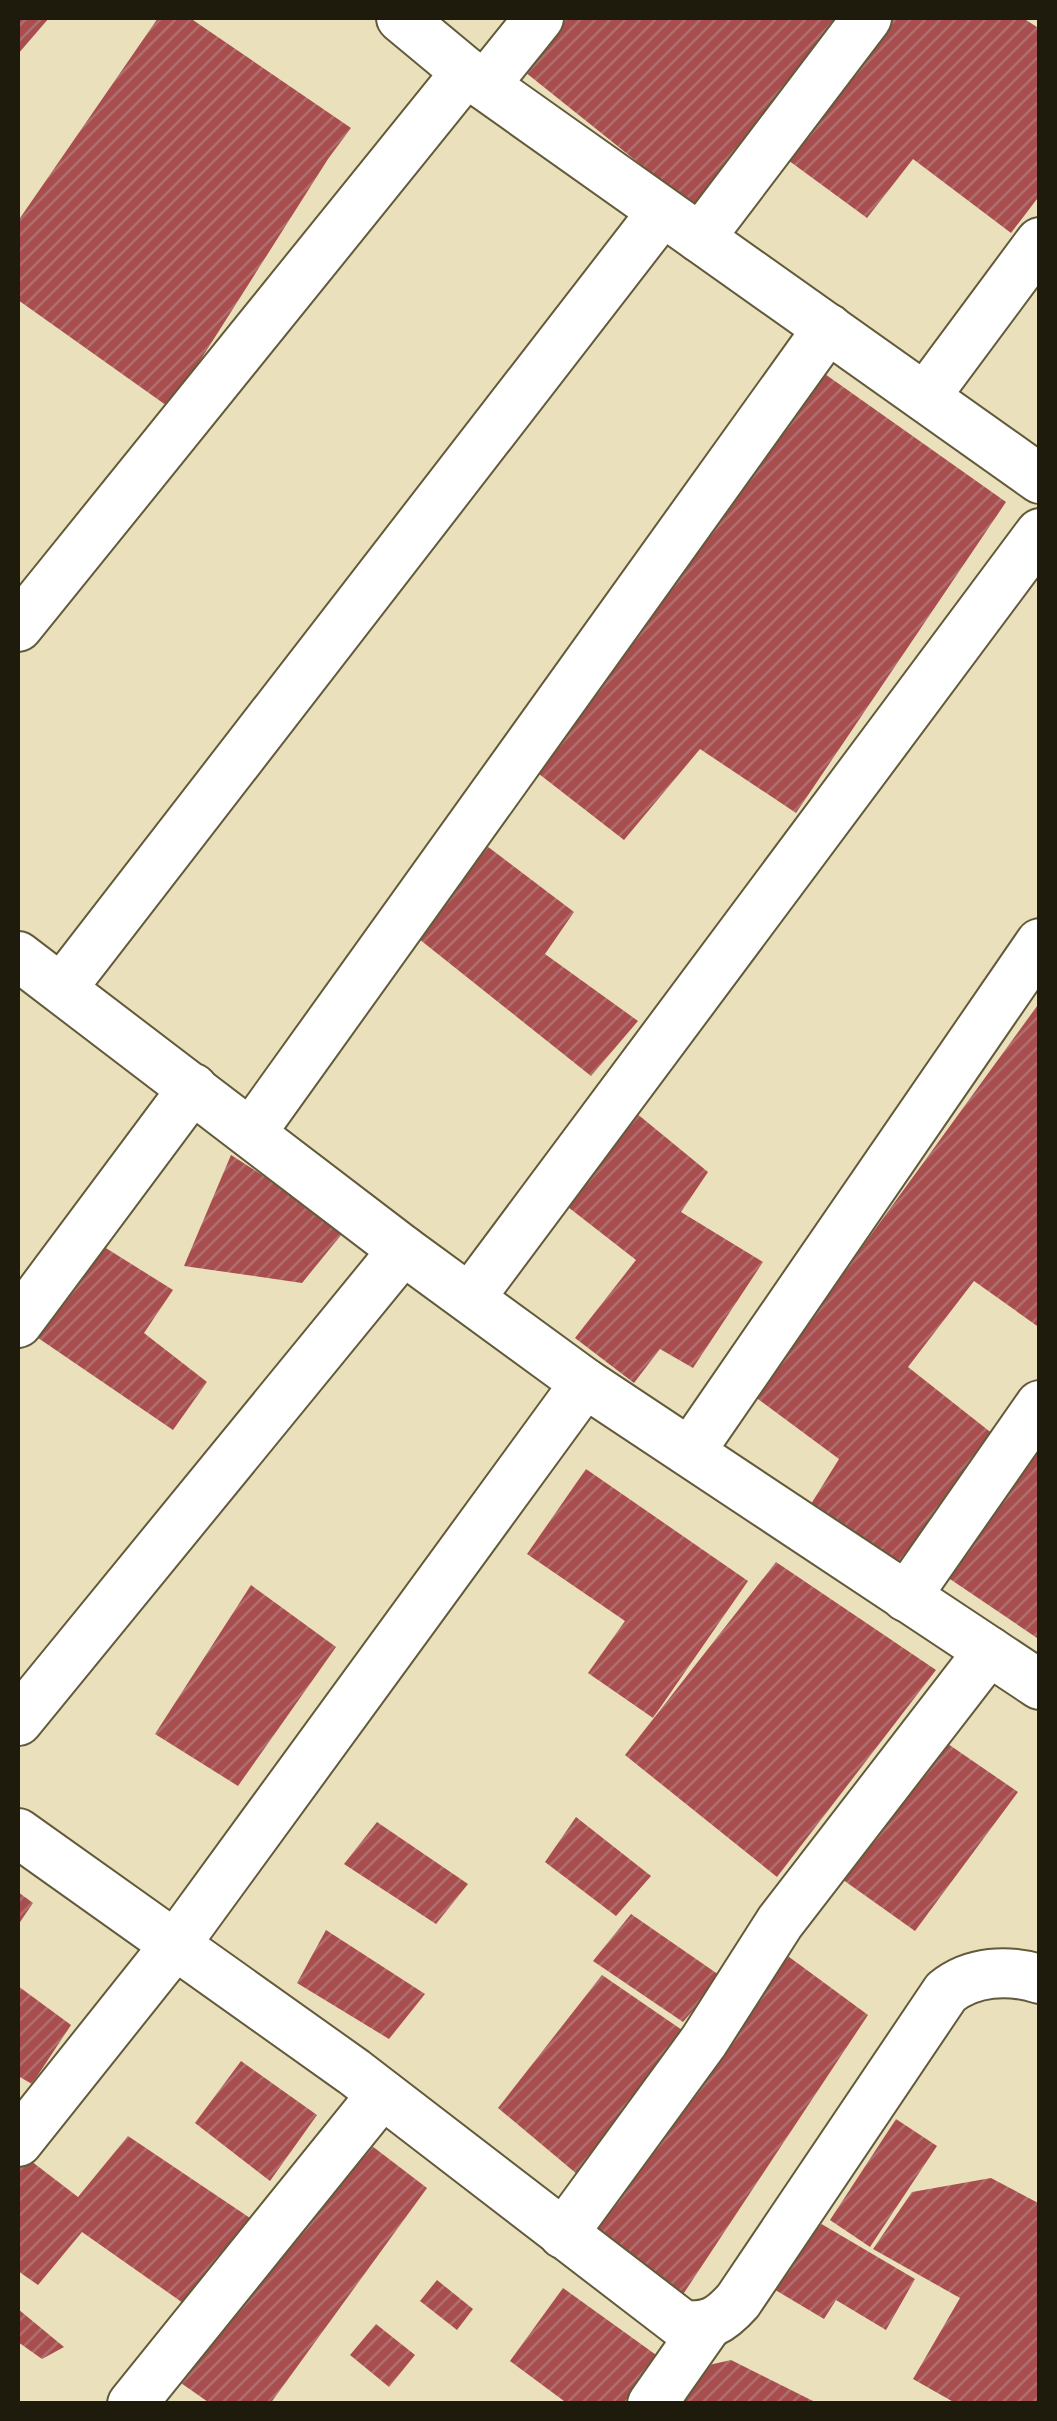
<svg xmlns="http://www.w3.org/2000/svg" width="1057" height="2421" font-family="Lora,serif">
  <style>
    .building { fill: url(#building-hatch) }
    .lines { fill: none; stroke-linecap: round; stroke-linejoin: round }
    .minor-casing { stroke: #625a3a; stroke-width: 52 }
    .minor { stroke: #fff; stroke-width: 48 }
  </style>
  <defs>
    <pattern id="building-hatch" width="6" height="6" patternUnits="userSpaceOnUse" patternTransform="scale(2.5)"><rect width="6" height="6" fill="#a94e4f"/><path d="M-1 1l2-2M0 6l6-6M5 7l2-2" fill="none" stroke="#af6f6e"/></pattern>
  </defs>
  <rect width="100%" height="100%" fill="#eae1bc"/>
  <g class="building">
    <path d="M 18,18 L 49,18 L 18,54 Z"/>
    <path d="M 158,18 L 190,18 L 351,128 L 328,159 L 170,408 L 18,300 L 18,221 Z"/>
    <path d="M 566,18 L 853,18 L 705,216 L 525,72 Z"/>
    <path d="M 875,18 L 1023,18 L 1040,29 L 1040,195 L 1011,233 L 913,159 L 867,218 L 777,152 Z"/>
    <path d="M 815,367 L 1006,502 L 796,813 L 700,749 L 624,840 L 530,767 Z"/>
    <path d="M 483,843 L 574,912 L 545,954 L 638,1021 L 591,1076 L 404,927 Z"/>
    <path d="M 1040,1002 L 1040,1328 L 974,1281 L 908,1367 L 1003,1442 L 908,1573 L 811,1504 L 839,1459 L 754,1396 Z"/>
    <path d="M 630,1108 L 708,1172 L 681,1212 L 763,1262 L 693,1368 L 660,1349 L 634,1383 L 575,1338 L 636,1260 L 559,1200 Z"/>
    <path d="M 231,1155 L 346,1229 L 302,1283 L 184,1266 Z"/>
    <path d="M 85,1235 L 173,1290 L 144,1333 L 207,1382 L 173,1430 L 22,1327 Z"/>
    <path d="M 1040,1441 L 1040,1640 L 947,1577 Z"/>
    <path d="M 586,1469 L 748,1581 L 653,1718 L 588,1673 L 625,1621 L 527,1554 Z"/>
    <path d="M 776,1562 L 936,1670 L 777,1877 L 625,1755 Z"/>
    <path d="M 251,1585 L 336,1647 L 238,1786 L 155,1734 Z"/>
    <path d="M 932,1733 L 1018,1792 L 915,1931 L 832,1872 Z"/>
    <path d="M 576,1817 L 651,1876 L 616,1916 L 545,1862 Z"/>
    <path d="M 377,1822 L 468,1884 L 436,1924 L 344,1864 Z"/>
    <path d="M 18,1892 L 33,1903 L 18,1925 Z"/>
    <path d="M 631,1914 L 722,1977 L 683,2022 L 593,1961 Z"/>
    <path d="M 326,1930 L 425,1994 L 389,2039 L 297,1983 Z"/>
    <path d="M 781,1951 L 868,2015 L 676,2305 L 587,2238 Z"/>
    <path d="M 602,1975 L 701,2043 L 590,2185 L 498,2108 Z"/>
    <path d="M 18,1986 L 71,2025 L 32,2084 L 18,2076 Z"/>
    <path d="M 241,2061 L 317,2115 L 270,2181 L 195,2123 Z"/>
    <path d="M 896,2119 L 937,2146 L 870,2247 L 830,2220 Z"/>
    <path d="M 342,2123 L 427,2188 L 270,2404 L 211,2404 L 145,2358 L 183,2303 L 82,2232 L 38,2285 L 18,2271 L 18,2151 L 78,2197 L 128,2136 L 256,2222 Z"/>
    <path d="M 991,2178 L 1040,2204 L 1040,2404 L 957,2404 L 913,2379 L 960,2298 L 873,2249 L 912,2192 Z"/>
    <path d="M 813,2219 L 915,2279 L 886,2330 L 836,2300 L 824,2319 L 772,2288 Z"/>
    <path d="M 437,2280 L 473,2309 L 457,2330 L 420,2301 Z"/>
    <path d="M 563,2288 L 659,2357 L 623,2404 L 568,2404 L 510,2361 Z"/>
    <path d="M 18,2309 L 64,2347 L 42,2359 L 18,2342 Z"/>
    <path d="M 376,2324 L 415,2355 L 389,2387 L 350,2355 Z"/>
    <path d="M 731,2360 L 819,2404 L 655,2404 L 673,2373 Z"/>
  </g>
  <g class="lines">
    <defs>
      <g id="minor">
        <path d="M 401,18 L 466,72 L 1040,479"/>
        <path d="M 485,85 L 539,18"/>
        <path d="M 700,238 L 867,18"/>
        <path d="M 925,397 L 1040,242"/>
        <path d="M 18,627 L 466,72"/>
        <path d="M 18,956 L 403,1250 L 585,1383 L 1040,1685"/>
        <path d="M 62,988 L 662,212"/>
        <path d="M 251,1133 L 828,328"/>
        <path d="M 470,1298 L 1040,533"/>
        <path d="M 18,1323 L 193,1088"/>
        <path d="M 690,1452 L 1040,943"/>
        <path d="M 906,1597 L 1040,1405"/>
        <path d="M 18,1721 L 403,1250"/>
        <path d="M 18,1833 L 354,2072 L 683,2325 C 709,2327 720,2321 738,2301 L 946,1992 C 972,1971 1008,1969 1040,1979"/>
        <path d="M 18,2142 L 175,1945 L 585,1383"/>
        <path d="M 563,2234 L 704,2041 L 780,1922 L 989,1651"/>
        <path d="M 132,2404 L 382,2094"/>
        <path d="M 652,2404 L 706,2327"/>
      </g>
    </defs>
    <use href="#minor" class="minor-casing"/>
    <use href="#minor" class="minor"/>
  </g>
  <rect width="1057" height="2421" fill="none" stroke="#1e1b0d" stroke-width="40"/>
</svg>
